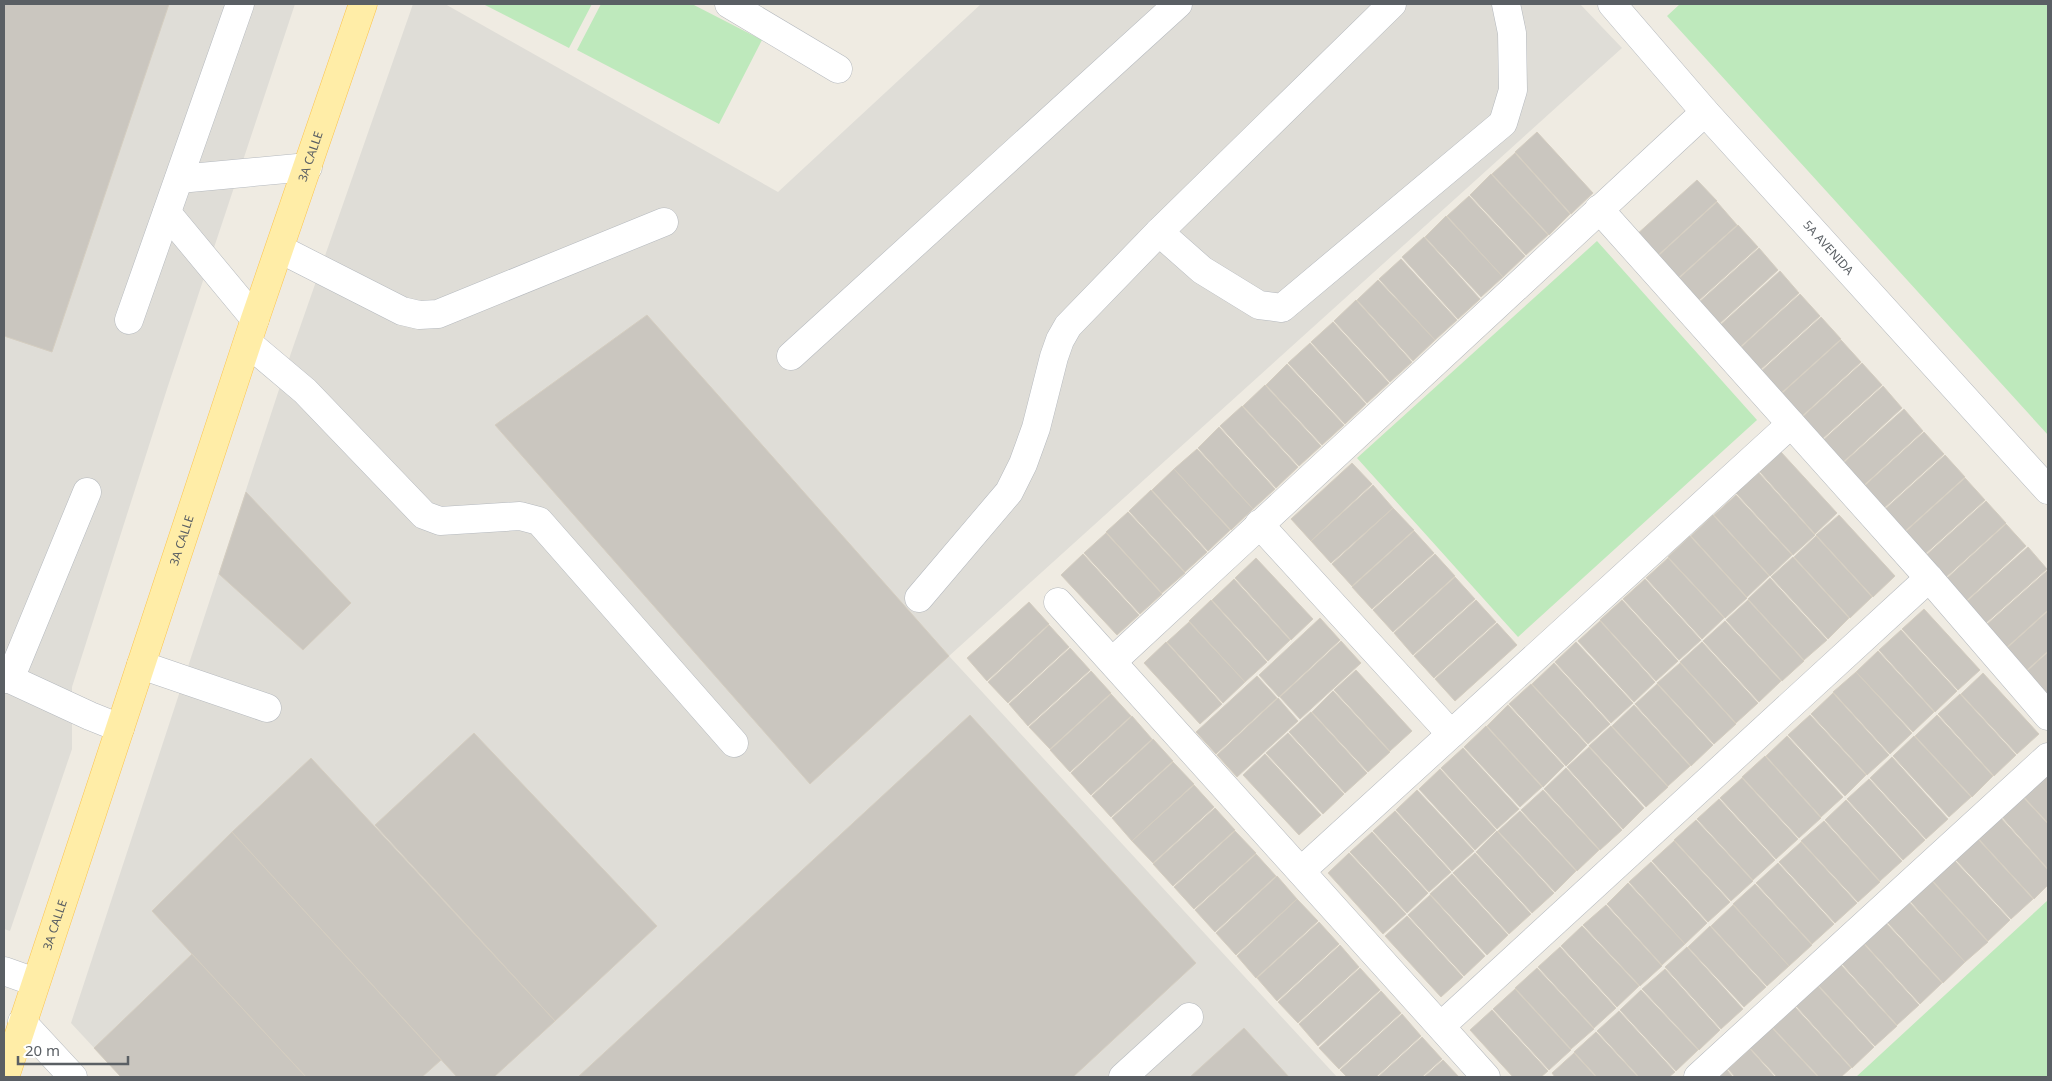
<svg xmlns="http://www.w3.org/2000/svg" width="2052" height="1081" font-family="'Noto Sans',sans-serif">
	<rect width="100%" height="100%" fill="#efebe2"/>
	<path fill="#dfddd7" d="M 4,4 L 295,4 L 167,389 L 72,687 L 72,749 L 10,931 L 4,929 Z
		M 413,4 L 445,4 L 778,192 L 981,4 L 1580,4 L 1622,48 L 949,656 L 1337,1077 L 121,1077 L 71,1023 L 291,353 Z"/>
	<path fill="#bee9bc" d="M 483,4 L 592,4 L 569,48 Z
		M 601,4 L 692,4 L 762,40 L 719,124 L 577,50 Z
		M 1680,4 L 2048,4 L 2048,435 L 1667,16 Z
		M 1597,241 L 1757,420 L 1518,637 L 1357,458 Z
		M 2048,900 L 2048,1077 L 1856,1077 Z"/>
	<path fill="#cac6bf" stroke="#d4cdc0" d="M 4,4 L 169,4 L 52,352 L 4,336 Z
		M 1537,132 L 1593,193 L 1571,214 L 1515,152 Z
		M 1515,153 L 1570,214 L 1549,235 L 1492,174 Z
		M 1491,174 L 1548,235 L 1526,255 L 1470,195 Z
		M 1697,180 L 1717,201 L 1655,258 L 1635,236 Z
		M 1469,196 L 1525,256 L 1503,277 L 1447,216 Z
		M 1717,202 L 1737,225 L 1676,280 L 1656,258 Z
		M 1446,216 L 1503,277 L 1481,297 L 1425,237 Z
		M 1738,225 L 1758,247 L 1696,303 L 1676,281 Z
		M 1424,237 L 1480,299 L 1458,319 L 1402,257 Z
		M 1759,248 L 1778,270 L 1717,326 L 1697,304 Z
		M 1401,259 L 1457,320 L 1435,340 L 1379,279 Z
		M 1780,271 L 1799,293 L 1738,349 L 1718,327 Z
		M 1378,280 L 1435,340 L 1413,361 L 1357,300 Z
		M 1800,294 L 1820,316 L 1758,372 L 1738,350 Z
		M 1356,300 L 1412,362 L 1390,382 L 1334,321 Z
		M 647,315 L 949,656 L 810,784 L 495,425 Z
		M 1821,317 L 1841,339 L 1779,395 L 1759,373 Z
		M 1333,322 L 1389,383 L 1367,403 L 1311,342 Z
		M 1841,340 L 1861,362 L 1800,418 L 1779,396 Z
		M 1310,343 L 1366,404 L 1345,424 L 1288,363 Z
		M 1862,363 L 1882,385 L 1820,441 L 1800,419 Z
		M 1287,364 L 1344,425 L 1322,445 L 1266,385 Z
		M 1265,385 L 1321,446 L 1299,466 L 1243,406 Z
		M 1883,386 L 1902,408 L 1841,464 L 1821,442 Z
		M 1242,406 L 1298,467 L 1276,488 L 1220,426 Z
		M 1904,409 L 1923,431 L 1862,487 L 1841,465 Z
		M 1219,427 L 1275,489 L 1253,509 L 1198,448 Z
		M 1924,432 L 1944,454 L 1882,510 L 1862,488 Z
		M 1197,449 L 1253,509 L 1231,530 L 1174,469 Z
		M 1781,452 L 1837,513 L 1815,534 L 1760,472 Z
		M 1945,455 L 1965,477 L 1903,533 L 1883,511 Z
		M 1352,463 L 1372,484 L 1311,541 L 1291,519 Z
		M 1174,469 L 1230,530 L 1208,551 L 1152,490 Z
		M 1759,473 L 1815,535 L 1793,555 L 1736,493 Z
		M 1965,478 L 1985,500 L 1923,556 L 1903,534 Z
		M 1373,485 L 1393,508 L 1331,563 L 1311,541 Z
		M 1151,490 L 1207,552 L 1185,572 L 1129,511 Z
		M 246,492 L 351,603 L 303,650 L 219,574 Z
		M 1736,495 L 1792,555 L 1770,576 L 1714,515 Z
		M 1986,501 L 2006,523 L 1944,579 L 1924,557 Z
		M 1393,508 L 1414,530 L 1352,586 L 1332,564 Z
		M 1128,512 L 1185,573 L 1162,593 L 1106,532 Z
		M 1713,515 L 1769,576 L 1747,597 L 1691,536 Z
		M 1839,515 L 1895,576 L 1873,597 L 1816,535 Z
		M 2006,524 L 2026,546 L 1965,602 L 1945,580 Z
		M 1414,531 L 1434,553 L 1372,609 L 1352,587 Z
		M 1106,533 L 1162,594 L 1140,614 L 1084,553 Z
		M 1690,536 L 1747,598 L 1725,618 L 1668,557 Z
		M 1816,536 L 1872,597 L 1850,618 L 1794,557 Z
		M 2028,547 L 2047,569 L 1985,624 L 1965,603 Z
		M 1083,554 L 1139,615 L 1117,635 L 1061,575 Z
		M 1435,554 L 1455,576 L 1393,632 L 1373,610 Z
		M 1793,557 L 1849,618 L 1828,639 L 1771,577 Z
		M 1256,558 L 1313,619 L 1291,640 L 1235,578 Z
		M 1668,558 L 1724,618 L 1702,639 L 1646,578 Z
		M 2048,570 L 2048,610 L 2006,648 L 1986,625 Z
		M 1455,577 L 1475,599 L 1413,655 L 1394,633 Z
		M 1770,578 L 1827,640 L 1804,660 L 1748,599 Z
		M 1234,579 L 1290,640 L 1268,661 L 1212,600 Z
		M 1645,579 L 1701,640 L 1679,660 L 1623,599 Z
		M 1211,600 L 1267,662 L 1245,682 L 1189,621 Z
		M 1476,600 L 1496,622 L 1434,678 L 1414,656 Z
		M 1622,600 L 1678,661 L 1656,681 L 1600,620 Z
		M 1748,600 L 1804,661 L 1782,681 L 1726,620 Z
		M 1029,602 L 1049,624 L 987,681 L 967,658 Z
		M 1924,609 L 1980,670 L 1958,690 L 1902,629 Z
		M 2048,611 L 2048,651 L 2027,670 L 2007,648 Z
		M 1320,618 L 1340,640 L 1279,697 L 1259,675 Z
		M 1600,621 L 1655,682 L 1634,702 L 1578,641 Z
		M 1725,621 L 1781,681 L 1759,702 L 1703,641 Z
		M 1189,622 L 1245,682 L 1223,703 L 1167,642 Z
		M 1497,623 L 1517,645 L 1455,701 L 1435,679 Z
		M 1049,625 L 1069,647 L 1008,703 L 988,682 Z
		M 1901,630 L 1957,691 L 1935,712 L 1879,650 Z
		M 1341,641 L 1361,663 L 1300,719 L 1280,697 Z
		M 1166,642 L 1222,704 L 1200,724 L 1144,663 Z
		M 1576,642 L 1633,703 L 1611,723 L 1555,662 Z
		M 1702,642 L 1758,703 L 1736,723 L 1680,662 Z
		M 1070,648 L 1090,670 L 1028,726 L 1009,704 Z
		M 1878,651 L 1934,712 L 1913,732 L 1856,672 Z
		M 2048,652 L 2048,693 L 2047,694 L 2027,671 Z
		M 1554,663 L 1610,724 L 1588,744 L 1532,684 Z
		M 1680,663 L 1736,724 L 1714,744 L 1657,683 Z
		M 1356,670 L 1412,731 L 1390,751 L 1334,690 Z
		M 1091,671 L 1111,693 L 1050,749 L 1029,727 Z
		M 1856,672 L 1912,733 L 1890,754 L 1833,692 Z
		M 1983,673 L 2039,734 L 2017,754 L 1961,694 Z
		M 1257,676 L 1277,698 L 1216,754 L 1196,732 Z
		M 1531,684 L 1587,745 L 1566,766 L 1509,704 Z
		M 1657,684 L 1713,745 L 1691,766 L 1635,704 Z
		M 1333,691 L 1390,752 L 1368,772 L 1312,712 Z
		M 1833,693 L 1889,755 L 1867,775 L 1811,714 Z
		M 1111,694 L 1131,716 L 1070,772 L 1050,750 Z
		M 1960,694 L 2016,755 L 1994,776 L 1938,714 Z
		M 1278,698 L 1298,721 L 1237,777 L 1217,755 Z
		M 1508,705 L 1564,766 L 1543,787 L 1487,726 Z
		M 1634,705 L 1690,766 L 1668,786 L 1612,726 Z
		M 1311,712 L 1367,773 L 1345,793 L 1289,732 Z
		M 970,715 L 1196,963 L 1073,1077 L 578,1077 Z
		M 1810,715 L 1866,775 L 1845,796 L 1788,735 Z
		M 1937,715 L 1993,776 L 1972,797 L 1915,736 Z
		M 1132,716 L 1152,739 L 1091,795 L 1071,773 Z
		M 1486,726 L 1542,787 L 1520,807 L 1464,747 Z
		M 1611,726 L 1668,787 L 1646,807 L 1589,746 Z
		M 474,733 L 657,926 L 555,1021 L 375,825 Z
		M 1288,733 L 1344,794 L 1323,814 L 1266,753 Z
		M 1787,736 L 1843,797 L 1821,817 L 1766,756 Z
		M 1914,736 L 1971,797 L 1949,817 L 1893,756 Z
		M 1153,739 L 1173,761 L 1111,817 L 1092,796 Z
		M 1589,747 L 1644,808 L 1623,829 L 1567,767 Z
		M 1463,748 L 1519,809 L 1497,829 L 1441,768 Z
		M 1265,754 L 1321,815 L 1299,835 L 1243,775 Z
		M 1765,756 L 1821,818 L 1799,838 L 1742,777 Z
		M 1892,757 L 1948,819 L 1926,839 L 1870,778 Z
		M 311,758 L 555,1021 L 494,1077 L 457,1077 L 232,832 Z
		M 1173,762 L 1194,784 L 1132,841 L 1112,818 Z
		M 1566,768 L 1622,830 L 1600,850 L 1544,789 Z
		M 1440,769 L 1496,830 L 1475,850 L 1419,789 Z
		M 2045,775 L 2048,779 L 2048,823 L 2023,796 Z
		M 1742,778 L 1798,839 L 1776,859 L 1720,798 Z
		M 1869,779 L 1925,840 L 1903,860 L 1847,799 Z
		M 1194,785 L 1214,807 L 1153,863 L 1132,841 Z
		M 1417,790 L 1474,851 L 1452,871 L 1396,810 Z
		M 1543,790 L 1599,850 L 1577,871 L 1521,810 Z
		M 2022,796 L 2048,824 L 2048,869 L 2001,816 Z
		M 1719,799 L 1775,860 L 1753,880 L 1697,819 Z
		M 1846,800 L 1902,861 L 1880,881 L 1825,820 Z
		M 1215,808 L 1235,830 L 1173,886 L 1153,864 Z
		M 1395,811 L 1451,872 L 1429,892 L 1373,831 Z
		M 1520,811 L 1576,871 L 1555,892 L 1498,831 Z
		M 2000,817 L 2048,870 L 2048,885 L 2034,899 L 1977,837 Z
		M 1696,820 L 1753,881 L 1731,901 L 1674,840 Z
		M 1824,821 L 1880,882 L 1858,902 L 1801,841 Z
		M 1235,831 L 1256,853 L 1194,909 L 1174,887 Z
		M 1497,831 L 1554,893 L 1532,913 L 1476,852 Z
		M 232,832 L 441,1060 L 422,1077 L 306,1077 L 152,911 Z
		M 1372,832 L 1428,893 L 1407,913 L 1350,852 Z
		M 1977,838 L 2033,899 L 2011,919 L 1955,859 Z
		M 1674,841 L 1730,902 L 1708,922 L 1652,861 Z
		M 1801,842 L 1857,903 L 1835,923 L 1779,862 Z
		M 1349,853 L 1406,914 L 1383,934 L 1328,873 Z
		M 1475,853 L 1531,914 L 1509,934 L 1453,873 Z
		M 1256,854 L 1276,876 L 1215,932 L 1195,910 Z
		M 1954,860 L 2010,920 L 1988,941 L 1932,880 Z
		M 1651,862 L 1707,923 L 1685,944 L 1629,882 Z
		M 1778,863 L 1834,924 L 1812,944 L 1756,883 Z
		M 1452,874 L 1508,935 L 1487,955 L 1430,894 Z
		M 1277,876 L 1297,899 L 1236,955 L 1216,933 Z
		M 1931,880 L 1988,942 L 1965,962 L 1910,901 Z
		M 1628,883 L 1685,944 L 1662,965 L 1607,904 Z
		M 1755,884 L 1812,945 L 1789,966 L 1733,904 Z
		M 1430,895 L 1485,956 L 1464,976 L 1408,915 Z
		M 1297,899 L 1318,921 L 1256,978 L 1237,956 Z
		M 1909,902 L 1965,962 L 1943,983 L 1887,922 Z
		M 1606,905 L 1662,966 L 1640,986 L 1583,925 Z
		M 1733,905 L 1789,966 L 1767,986 L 1711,926 Z
		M 1407,916 L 1463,977 L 1441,997 L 1385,936 Z
		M 1319,922 L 1339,944 L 1277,1001 L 1257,978 Z
		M 1886,923 L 1942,983 L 1920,1004 L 1864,943 Z
		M 1582,926 L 1639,986 L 1617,1007 L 1561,946 Z
		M 1710,926 L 1766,987 L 1744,1007 L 1688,947 Z
		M 1863,943 L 1919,1005 L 1897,1025 L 1842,964 Z
		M 1340,945 L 1359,967 L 1298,1023 L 1278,1002 Z
		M 1560,947 L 1616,1008 L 1594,1028 L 1538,967 Z
		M 1687,947 L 1743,1009 L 1721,1029 L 1665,967 Z
		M 192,954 L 306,1077 L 121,1077 L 94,1048 Z
		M 1841,965 L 1897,1026 L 1875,1046 L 1818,985 Z
		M 1360,968 L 1380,990 L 1318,1046 L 1299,1024 Z
		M 1537,968 L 1594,1029 L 1571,1049 L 1515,988 Z
		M 1665,969 L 1720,1030 L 1699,1050 L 1642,989 Z
		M 1818,986 L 1874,1047 L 1852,1068 L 1796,1006 Z
		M 1515,989 L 1571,1050 L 1549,1070 L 1493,1009 Z
		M 1641,990 L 1698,1050 L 1676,1071 L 1620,1010 Z
		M 1381,991 L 1401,1013 L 1339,1069 L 1319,1048 Z
		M 1795,1007 L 1851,1068 L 1841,1077 L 1819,1077 L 1773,1028 Z
		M 1492,1010 L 1548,1071 L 1541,1077 L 1513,1077 L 1470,1030 Z
		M 1619,1011 L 1675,1072 L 1669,1077 L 1639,1077 L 1597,1031 Z
		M 1402,1014 L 1421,1036 L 1376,1077 L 1347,1077 L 1340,1070 Z
		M 1244,1028 L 1289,1077 L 1190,1077 Z
		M 1772,1028 L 1818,1077 L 1777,1077 L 1750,1048 Z
		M 1596,1032 L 1638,1077 L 1597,1077 L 1574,1052 Z
		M 1422,1037 L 1442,1059 L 1422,1077 L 1378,1077 Z
		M 1750,1049 L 1775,1077 L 1735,1077 L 1728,1069 Z
		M 1574,1053 L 1596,1077 L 1555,1077 L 1552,1073 Z
		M 1443,1060 L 1459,1077 L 1424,1077 Z
		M 1727,1070 L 1733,1077 L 1719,1077 Z"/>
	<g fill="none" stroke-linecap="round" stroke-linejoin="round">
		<defs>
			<g id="minor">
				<path d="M 729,4 L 838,69"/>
				<path id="s1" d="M 1612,4 L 1705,112 L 2048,490"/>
				<path d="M 179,179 L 308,167"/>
				<path d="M 1599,209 L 1929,578 L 2048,716"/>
				<path d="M 167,213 L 255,319"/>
				<path d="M 1159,232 L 1202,270 L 1259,305 L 1282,308 L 1503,123 L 1513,90 L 1512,33 L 1506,4"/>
				<path d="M 280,249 L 402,311 L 419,315 L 438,314 L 664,222"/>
				<path d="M 129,320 L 240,4"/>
				<path d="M 248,343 L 305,391 L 424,515 L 440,521 L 520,516 L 539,521 L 734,743"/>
				<path d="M 791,356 L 1178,4"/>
				<path d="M 1259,524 L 1451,734"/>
				<path d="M 919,598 L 1009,492 L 1023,464 L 1036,428 L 1054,357 L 1060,340 L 1068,326 L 1159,232 L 1392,4"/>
				<path d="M 1058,602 L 1486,1077"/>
				<path d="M 1113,661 L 1705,112"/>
				<path d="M 141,665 L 267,708"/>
				<path d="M 4,679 L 10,679 L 90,716 L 120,728"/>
				<path d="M 10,679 L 87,492"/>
				<path d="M 1301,871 L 1791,424"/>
				<path d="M 4,971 L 35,982"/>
				<path d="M 22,1022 L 73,1077"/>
				<path d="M 1441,1026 L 1929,578"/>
				<path d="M 1123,1077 L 1189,1017"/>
				<path d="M 1698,1077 L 2048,757"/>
			</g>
			<g id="major">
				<path id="s2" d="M 5,1077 L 255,319 L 363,4"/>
			</g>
		</defs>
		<use href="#minor" stroke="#b5b9be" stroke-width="29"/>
		<use href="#major" stroke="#fdc44c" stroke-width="29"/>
		<use href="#minor" stroke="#fff" stroke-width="28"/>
		<use href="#major" stroke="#ffeda7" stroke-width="28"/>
	</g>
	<g text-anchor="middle" stroke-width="4" stroke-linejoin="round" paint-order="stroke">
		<g font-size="12" fill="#5a5f64" stroke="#fff">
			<text dy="4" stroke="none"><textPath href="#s2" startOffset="970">3A CALLE</textPath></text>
			<text dy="4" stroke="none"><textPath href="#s1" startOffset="326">5A AVENIDA</textPath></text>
			<text dy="4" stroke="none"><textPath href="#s2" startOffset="565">3A CALLE</textPath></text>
			<text dy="4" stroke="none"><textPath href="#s2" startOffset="160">3A CALLE</textPath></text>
		</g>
	</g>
	<rect width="2052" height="1081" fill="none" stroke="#5a5f64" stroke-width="10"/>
	<path d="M18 1056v8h110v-8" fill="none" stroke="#5a5f64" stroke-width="2.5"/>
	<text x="25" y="1056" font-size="15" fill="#5a5f64" stroke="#ffffff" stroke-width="4" paint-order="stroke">20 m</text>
</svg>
